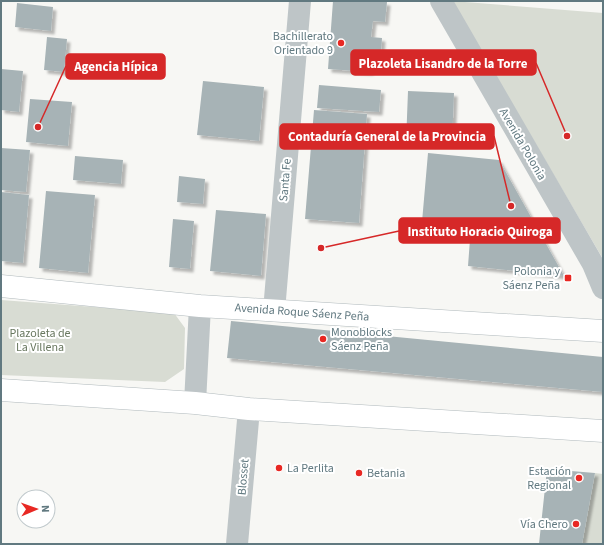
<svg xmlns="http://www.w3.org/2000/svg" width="604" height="545" font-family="'Source Sans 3',sans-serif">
	<defs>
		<filter id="shadow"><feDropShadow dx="3.5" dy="3.5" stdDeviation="1" flood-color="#0004"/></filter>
	</defs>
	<rect width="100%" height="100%" fill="#f7f7f4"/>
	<path fill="#d8dcd3" d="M 452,1 L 603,13 L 603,259 Z
		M 1,300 L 174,313 L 185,328 L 184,369 L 165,382 L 1,375 Z
		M 595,473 L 603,474 L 603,544 L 582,544 Z"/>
	<path fill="#a7b3b6" filter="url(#shadow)" d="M 333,1 L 387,2 L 385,22 L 373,21 L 371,37 L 382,38 L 381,52 L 372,51 L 370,72 L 328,69 Z
		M 17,3 L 53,7 L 51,31 L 15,27 Z
		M 47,37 L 67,39 L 64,72 L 44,70 Z
		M 1,69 L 23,71 L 19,112 L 1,110 Z
		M 203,81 L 264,87 L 259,141 L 197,135 Z
		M 319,85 L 381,90 L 379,112 L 317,108 Z
		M 408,91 L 454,93 L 452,144 L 406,143 Z
		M 30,99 L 72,102 L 68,146 L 26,142 Z
		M 314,110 L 367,114 L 359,223 L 305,219 Z
		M 1,148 L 30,150 L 26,192 L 1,190 Z
		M 428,153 L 499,160 L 564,276 L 468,266 L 471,226 L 422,222 Z
		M 75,156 L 123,160 L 121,184 L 73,180 Z
		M 179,176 L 205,179 L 203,204 L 177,202 Z
		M 46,191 L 95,195 L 88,273 L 39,268 Z
		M 1,192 L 29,195 L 23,263 L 1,261 Z
		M 216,210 L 266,214 L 261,276 L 210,271 Z
		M 173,219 L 194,221 L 190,269 L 169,267 Z
		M 231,321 L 603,357 L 603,392 L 227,358 Z
		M 547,469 L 595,473 L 582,544 L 539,544 Z"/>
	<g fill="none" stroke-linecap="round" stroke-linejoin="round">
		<defs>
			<path id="secondary" d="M 1,286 L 200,306 L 603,331
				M 1,390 L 195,403 L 249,409 L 603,431"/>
		</defs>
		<use href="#secondary" stroke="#b0b9bc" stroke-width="23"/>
		<path stroke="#bec5c7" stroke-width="22" d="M 441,1 L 593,264 L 603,288
			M 274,311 L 300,1
			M 195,403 L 200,306
			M 237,544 L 249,409"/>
		<use href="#secondary" stroke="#fff" stroke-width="22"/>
	</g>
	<g fill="#e82823" stroke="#fff" stroke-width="1.5">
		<circle cx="341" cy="43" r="4"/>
		<rect x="564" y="274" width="8" height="8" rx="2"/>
		<circle cx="323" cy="339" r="4"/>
		<circle cx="279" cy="468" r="4"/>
		<circle cx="359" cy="473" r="4"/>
		<circle cx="579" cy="478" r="4"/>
		<circle cx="576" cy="524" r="4"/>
	</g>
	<g text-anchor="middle" stroke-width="4" stroke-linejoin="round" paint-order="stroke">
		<g font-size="12" fill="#617980" stroke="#fff" text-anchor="end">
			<text x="333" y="40">Bachillerato<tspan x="333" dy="14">Orientado 9</tspan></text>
			<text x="560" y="275">Polonia y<tspan x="560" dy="14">Sáenz Peña</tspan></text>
			<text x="331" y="336" text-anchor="start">Monoblocks<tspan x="331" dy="14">Sáenz Peña</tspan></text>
			<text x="287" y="472" text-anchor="start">La Perlita</text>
			<text x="571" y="475">Estación<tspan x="571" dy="14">Regional</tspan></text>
			<text x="367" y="477" text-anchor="start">Betania</text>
			<text x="568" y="528">Vía Chero</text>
		</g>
		<g font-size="12" fill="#617980" stroke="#fff">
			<text transform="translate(523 144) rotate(60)" y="4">Avenida Polonia</text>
			<text transform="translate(285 180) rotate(-85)" y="4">Santa Fe</text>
			<text transform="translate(302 312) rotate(4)" y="4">Avenida Roque Sáenz Peña</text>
			<text transform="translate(243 477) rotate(-85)" y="4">Blosset</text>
		</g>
		<g font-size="12" fill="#697860" stroke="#fff">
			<text x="40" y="337">Plazoleta de<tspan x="40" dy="14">La Villena</tspan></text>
		</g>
	</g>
	<path fill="none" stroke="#d62828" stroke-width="1.5" d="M567 136L536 63M38 127L66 66M511 206L494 136M321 248L399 231"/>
	<g fill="#d62828" stroke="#fff" stroke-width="1.5">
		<circle cx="567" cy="136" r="4"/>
		<circle cx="38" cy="127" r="4"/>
		<circle cx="511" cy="206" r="4"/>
		<circle cx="321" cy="248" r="4"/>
	</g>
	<g fill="#d62828" stroke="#d62828" stroke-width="1.5">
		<rect x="351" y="50" width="185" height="25" rx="4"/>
		<rect x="66" y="54" width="99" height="25" rx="4"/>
		<rect x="280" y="124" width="214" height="25" rx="4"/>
		<rect x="399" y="218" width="161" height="25" rx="4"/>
	</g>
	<g font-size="13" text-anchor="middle" font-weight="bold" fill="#fff">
		<text x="443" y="68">Plazoleta Lisandro de la Torre</text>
		<text x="116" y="71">Agencia Hípica</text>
		<text x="387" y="141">Contaduría General de la Provincia</text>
		<text x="480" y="236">Instituto Horacio Quiroga</text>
	</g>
	<rect width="604" height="545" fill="none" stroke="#617980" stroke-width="4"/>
	<g transform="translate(36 509) rotate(88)"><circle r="19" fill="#ffffff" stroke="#c0c9cc"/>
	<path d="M0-3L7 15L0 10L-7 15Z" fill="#e82823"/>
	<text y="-6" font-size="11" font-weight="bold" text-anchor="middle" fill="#617980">N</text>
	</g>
</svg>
